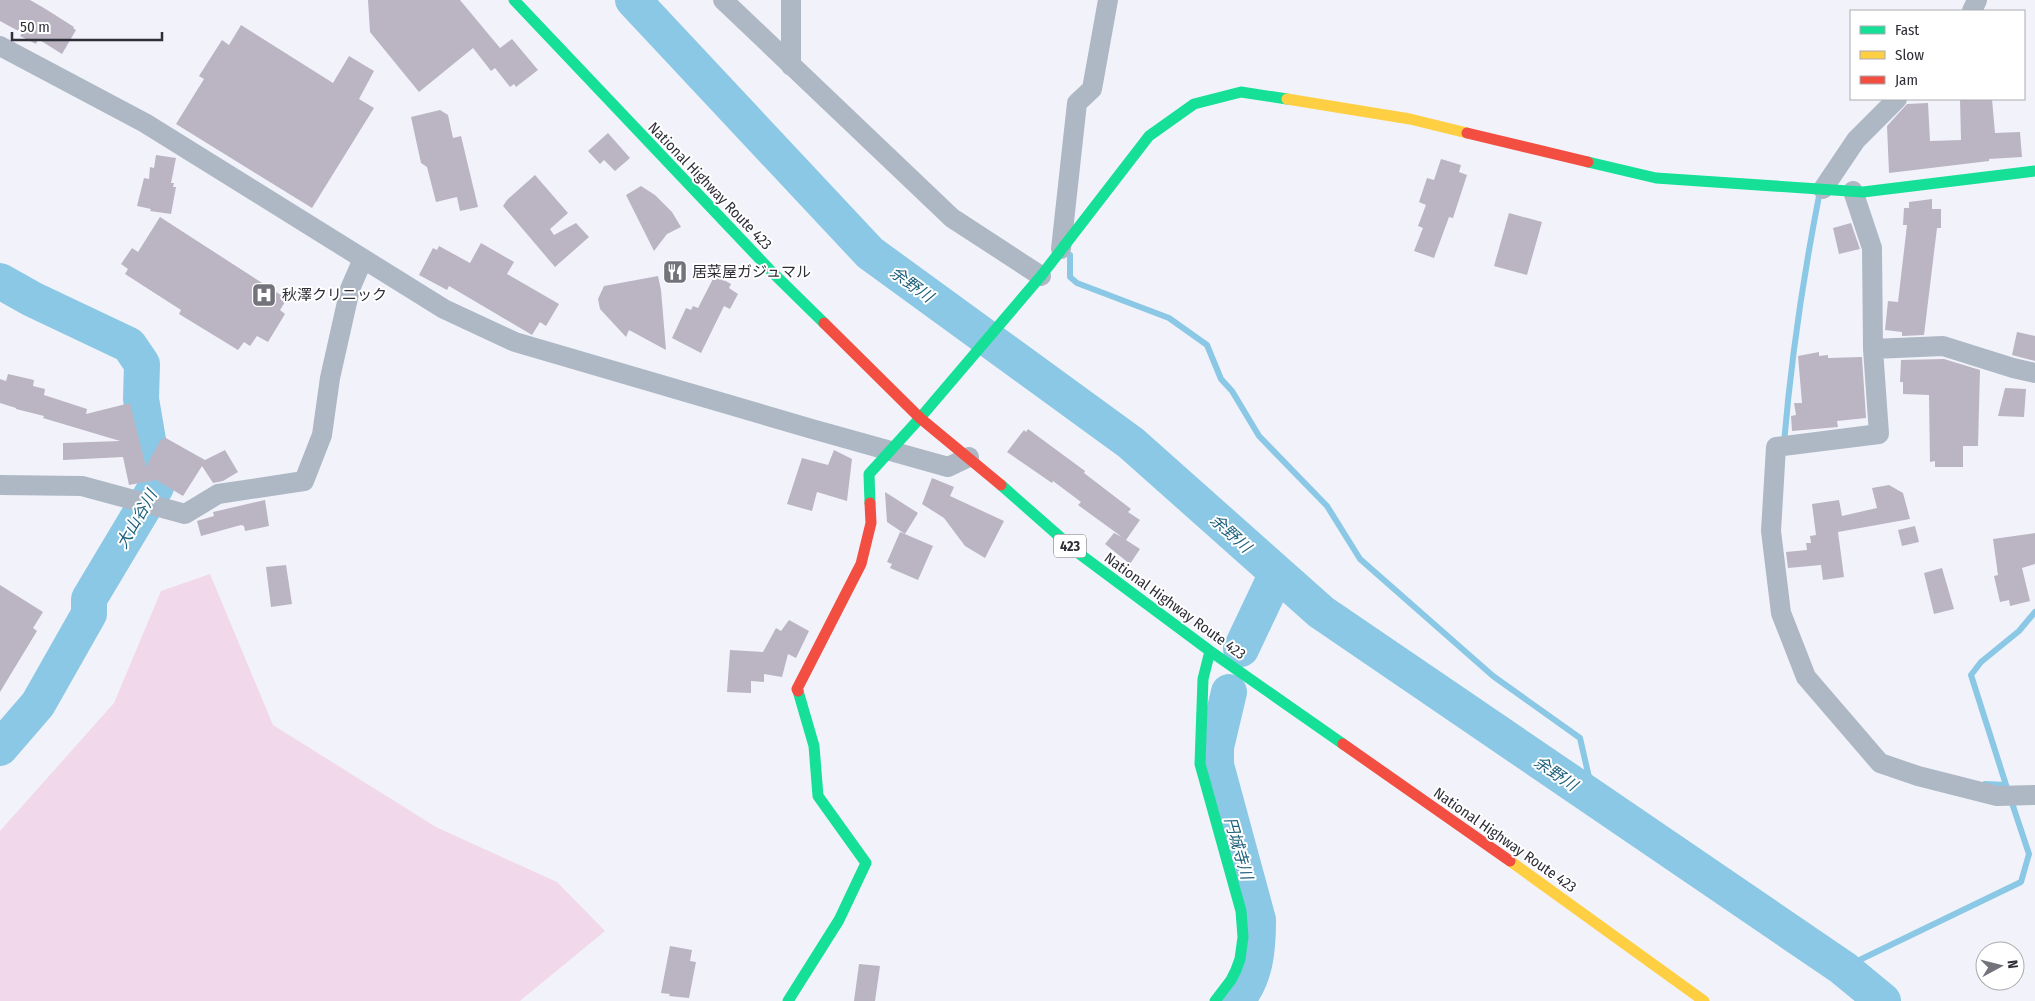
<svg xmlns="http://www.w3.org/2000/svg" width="2035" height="1001" font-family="'Fira Sans Condensed','Noto Sans JP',sans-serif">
	<rect width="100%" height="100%" fill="#f2f3fa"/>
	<path fill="#f2d8eb" d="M 210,574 L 273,725 L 436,827 L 557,882 L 605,931 L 520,1001 L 0,1001 L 0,831 L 114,703 L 161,591 Z"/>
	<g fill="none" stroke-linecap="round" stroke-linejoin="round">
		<path stroke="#8bc8e5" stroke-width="6" d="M 1070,255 L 1070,277 L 1077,283 L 1169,318 L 1207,345 L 1221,379 L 1232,391 L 1259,436 L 1327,506 L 1360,559 L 1493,676 L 1580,738 L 1594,799
			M 1784,443 C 1791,360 1803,278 1819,196
			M 1985,784 L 2006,785
			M 2007,788 L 1971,675 L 1981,662 L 2019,631 L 2035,612
			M 1843,968 L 2021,882 L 2029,854 L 2010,797"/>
		<path stroke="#8bc8e5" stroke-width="36" d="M 633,0 L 870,253 L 1131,443 L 1321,612 L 1843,968 L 1883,1001
			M 0,281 L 32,299 L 129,345 L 142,364 L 141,399 L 156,487 L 89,599 L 89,614 L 38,704 L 0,748
			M 1241,649 L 1277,573
			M 1229,692 L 1216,747 L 1216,765 L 1258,920 C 1258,949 1256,978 1236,1001"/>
	</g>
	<path fill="#bbb4c3" d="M 0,0 L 30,0 L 44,8 L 74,27 L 73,28 L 76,30 L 62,54 L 38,39 L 36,44 L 20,36 L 22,33 L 0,21 Z
		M 368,0 L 460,0 L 500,48 L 512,39 L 538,70 L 516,87 L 514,84 L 510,87 L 495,68 L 491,71 L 473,48 L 419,92 L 370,32 Z
		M 241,25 L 333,83 L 349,56 L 374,71 L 359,99 L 374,108 L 312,208 L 176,124 L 204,79 L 199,76 L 222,40 L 229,45 Z
		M 1960,99 L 1992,99 L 1995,133 L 2020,132 L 2022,157 L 1989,159 L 1989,161 L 1889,173 L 1887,126 L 1907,104 L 1928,103 L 1930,141 L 1961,140 Z
		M 440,110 L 448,115 L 453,138 L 461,136 L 478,207 L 460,211 L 457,197 L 436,202 L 427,167 L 421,163 L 411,117 Z
		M 608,133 L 630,158 L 615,171 L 604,160 L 600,164 L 588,151 Z
		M 156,155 L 176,158 L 171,183 L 174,183 L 173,187 L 176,187 L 171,214 L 150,211 L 151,209 L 137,206 L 144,178 L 149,179 L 150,167 L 154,168 Z
		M 1441,159 L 1461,165 L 1459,172 L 1467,175 L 1453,218 L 1449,217 L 1434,258 L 1414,251 L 1423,228 L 1418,226 L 1426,205 L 1419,202 L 1427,178 L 1434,180 Z
		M 535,175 L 568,213 L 550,229 L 554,235 L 576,223 L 589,237 L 555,267 L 503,206 L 507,200 Z
		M 641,186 L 655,195 L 672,212 L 681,227 L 667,234 L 654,251 L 626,195 Z
		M 1932,199 L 1932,209 L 1941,209 L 1941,228 L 1937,228 L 1924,335 L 1902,336 L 1902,332 L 1885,330 L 1888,301 L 1898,302 L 1907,225 L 1903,225 L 1904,208 L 1909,208 L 1909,202 Z
		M 1509,213 L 1542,222 L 1527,275 L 1494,266 Z
		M 160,217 L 287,299 L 280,310 L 285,314 L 268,342 L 257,336 L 250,346 L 244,342 L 238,350 L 179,314 L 181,310 L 125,274 L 128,269 L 121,264 L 132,248 L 138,252 Z
		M 1851,223 L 1860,249 L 1839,254 L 1833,228 Z
		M 481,243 L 514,262 L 507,274 L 559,304 L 546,326 L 540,322 L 532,335 L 449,286 L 447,290 L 419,275 L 433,248 L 437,250 L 439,246 L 470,263 Z
		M 715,275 L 731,284 L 729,288 L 738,294 L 730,309 L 724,306 L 701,353 L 672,338 L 686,308 L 691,310 L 693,306 L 698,308 Z
		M 658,276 L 661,290 L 666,350 L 629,330 L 626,337 L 600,309 L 598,299 L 604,286 Z
		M 2017,332 L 2035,336 L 2035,361 L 2012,355 Z
		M 1819,352 L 1819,356 L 1828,355 L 1828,358 L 1862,357 L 1866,418 L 1837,421 L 1838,427 L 1792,431 L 1791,416 L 1796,415 L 1794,403 L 1802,403 L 1798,356 Z
		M 1944,359 L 1980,370 L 1978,446 L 1963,446 L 1963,467 L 1935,467 L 1935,461 L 1930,462 L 1929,395 L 1903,394 L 1903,382 L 1900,382 L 1901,360 Z
		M 8,374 L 34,380 L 33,386 L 45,389 L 44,395 L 87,409 L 86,414 L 130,403 L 146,467 L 161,439 L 163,440 L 164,437 L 205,460 L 225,450 L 238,472 L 223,481 L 213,483 L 202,466 L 183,496 L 156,480 L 129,485 L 123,457 L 63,460 L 63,443 L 120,441 L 43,418 L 44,416 L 16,409 L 16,408 L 0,403 L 0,379 L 6,381 Z
		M 2005,388 L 2026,389 L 2024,417 L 1998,416 Z
		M 1028,429 L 1085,471 L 1084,473 L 1131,509 L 1128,512 L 1140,520 L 1126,540 L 1140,549 L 1130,564 L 1105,544 L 1114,533 L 1122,537 L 1078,505 L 1081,502 L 1053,481 L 1052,483 L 1007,452 L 1024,430 L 1026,432 Z
		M 834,450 L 852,459 L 847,501 L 817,492 L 812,511 L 787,504 L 802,458 L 828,465 Z
		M 932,478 L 954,487 L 950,496 L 1004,521 L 985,558 L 965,546 L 944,518 L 922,504 Z
		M 1889,485 L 1903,493 L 1910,519 L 1838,532 L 1844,577 L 1823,580 L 1821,565 L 1788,568 L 1786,552 L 1807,550 L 1806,543 L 1811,543 L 1810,536 L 1816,535 L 1812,504 L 1839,500 L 1842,516 L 1877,508 L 1872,488 Z
		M 885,492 L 918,513 L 905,534 L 887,522 Z
		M 265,500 L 269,526 L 245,531 L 244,526 L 241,525 L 201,536 L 197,521 L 214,516 L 213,512 Z
		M 1915,526 L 1919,542 L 1902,546 L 1898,530 Z
		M 900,532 L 933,546 L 918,580 L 890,568 L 892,564 L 887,562 Z
		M 2035,533 L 2035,564 L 2022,568 L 2030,601 L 2010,606 L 2009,600 L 2000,602 L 1994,576 L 1998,575 L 1993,539 Z
		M 286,565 L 292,604 L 271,607 L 266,567 Z
		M 1942,568 L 1954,609 L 1934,614 L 1924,573 Z
		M 0,585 L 43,612 L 33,628 L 37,631 L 0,692 Z
		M 789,620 L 809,631 L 796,658 L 788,654 L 782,677 L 764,674 L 764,682 L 751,681 L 751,693 L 727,692 L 730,650 L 763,652 L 776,628 L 781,631 Z
		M 670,946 L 692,950 L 690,961 L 696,962 L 689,998 L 669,996 L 670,994 L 661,993 Z
		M 859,964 L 880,966 L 875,1001 L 854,1001 Z"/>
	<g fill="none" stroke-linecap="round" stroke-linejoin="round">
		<path stroke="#aeb8c5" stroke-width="20" d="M 723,0 L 952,218 L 1041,276
			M 1972,11 L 1977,0
			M 0,46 L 145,123 L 444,309 L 515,342 L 812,429 L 948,467 L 969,457
			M 791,66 L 791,0
			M 1823,189 L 1856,140 L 1897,99
			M 1853,191 L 1872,248 L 1873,349 L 1879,434 L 1776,447 L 1771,531 L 1781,613 L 1806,677 L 1880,763 L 1918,776 L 1997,796 L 2035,795
			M 1061,249 L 1077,103 L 1092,89 L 1108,0
			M 1873,349 L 1943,346 L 2013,368 L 2035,373
			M 0,485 L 82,486 L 185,514 L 218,494 L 304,481 L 322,435 L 330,378 L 350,289 L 363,259"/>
		<path stroke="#16e098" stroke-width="11" d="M 514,0 L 772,272 L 824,323
			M 1588,162 L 1656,178 L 1863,192 L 2035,171
			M 1001,485 L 1077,552 L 1210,651 L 1343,744
			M 870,503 L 869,474 L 920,418 L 1041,276 L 1149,136 L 1194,104 L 1241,92 L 1287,99
			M 1210,651 L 1203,679 L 1200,764 L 1241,911 L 1243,937 L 1240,959 L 1236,970 L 1231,980 L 1215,1001
			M 788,1001 L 839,920 L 866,863 L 818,796 L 814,746 L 798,691"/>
		<path stroke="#ffcf43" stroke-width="11" d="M 1287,99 L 1410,119 L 1467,133
			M 1510,861 L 1704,1001"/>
		<path stroke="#f24e42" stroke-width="11" d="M 1467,133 L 1588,162
			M 824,323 L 920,418 L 1001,485
			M 798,691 L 797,689 L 861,564 L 871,523 L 870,503
			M 1343,744 L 1510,861"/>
	</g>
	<defs>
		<symbol id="restaurant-square" viewBox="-11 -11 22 22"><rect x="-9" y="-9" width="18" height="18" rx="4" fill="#73737b" stroke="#fff"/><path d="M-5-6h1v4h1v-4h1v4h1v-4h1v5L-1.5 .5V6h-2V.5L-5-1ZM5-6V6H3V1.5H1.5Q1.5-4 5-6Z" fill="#fff"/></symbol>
		<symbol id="hospital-square" viewBox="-11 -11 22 22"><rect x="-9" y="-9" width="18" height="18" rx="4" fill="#73737b" stroke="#fff"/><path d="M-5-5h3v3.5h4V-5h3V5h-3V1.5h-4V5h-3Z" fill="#fff"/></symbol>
	</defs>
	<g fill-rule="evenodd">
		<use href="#restaurant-square" x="661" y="258" width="28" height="28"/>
		<use href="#hospital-square" x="250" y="281" width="28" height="28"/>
	</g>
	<g text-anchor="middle" stroke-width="4" stroke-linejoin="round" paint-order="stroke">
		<rect fill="#fff" stroke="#6d6d73" stroke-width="1" x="1054" y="534.5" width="32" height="23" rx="4"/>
		<g font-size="14" font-weight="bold" fill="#2e2e37">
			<text x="1070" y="551">423</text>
		</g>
		<g font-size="15" fill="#2e2e37" stroke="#fff">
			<text transform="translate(710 186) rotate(46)" y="5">National Highway Route 423</text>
			<text transform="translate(1175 606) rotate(36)" y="5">National Highway Route 423</text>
			<text transform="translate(1505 840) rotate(35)" y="5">National Highway Route 423</text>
		</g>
		<g font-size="15" fill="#2e2e37" stroke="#fff" text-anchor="start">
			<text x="692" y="277">居菜屋ガジュマル</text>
			<text x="282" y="300">秋澤クリニック</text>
		</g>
		<g font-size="16" font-style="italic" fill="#1c5f7a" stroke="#fff">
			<text transform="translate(912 284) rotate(36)" y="6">余野川</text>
			<text transform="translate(136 519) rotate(-60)" y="6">大山谷川</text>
			<text transform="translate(1231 533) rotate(42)" y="6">余野川</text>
			<text transform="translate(1556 773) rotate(34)" y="6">余野川</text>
			<text transform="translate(1239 848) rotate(74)" y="6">円城寺川</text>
		</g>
	</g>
	<rect x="1850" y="10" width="175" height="90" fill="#ffffff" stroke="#ababaf"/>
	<rect x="1860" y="26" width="25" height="8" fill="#16e098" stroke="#ababaf"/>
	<text x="1895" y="35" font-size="15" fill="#2e2e37">Fast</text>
	<rect x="1860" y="51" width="25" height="8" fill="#ffcf43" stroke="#ababaf"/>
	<text x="1895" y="60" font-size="15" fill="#2e2e37">Slow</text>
	<rect x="1860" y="76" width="25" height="8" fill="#f24e42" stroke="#ababaf"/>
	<text x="1895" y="85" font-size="15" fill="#2e2e37">Jam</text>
	<g transform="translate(2000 966) rotate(83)"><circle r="24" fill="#ffffff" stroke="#ababaf"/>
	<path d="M0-4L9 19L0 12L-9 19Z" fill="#73737b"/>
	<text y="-8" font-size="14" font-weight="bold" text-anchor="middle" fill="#2e2e37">N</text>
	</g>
	<path d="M12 32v8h150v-8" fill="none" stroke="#2e2e37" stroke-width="2.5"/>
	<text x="20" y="32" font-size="15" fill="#2e2e37" stroke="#ffffff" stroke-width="4" paint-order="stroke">50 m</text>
</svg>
